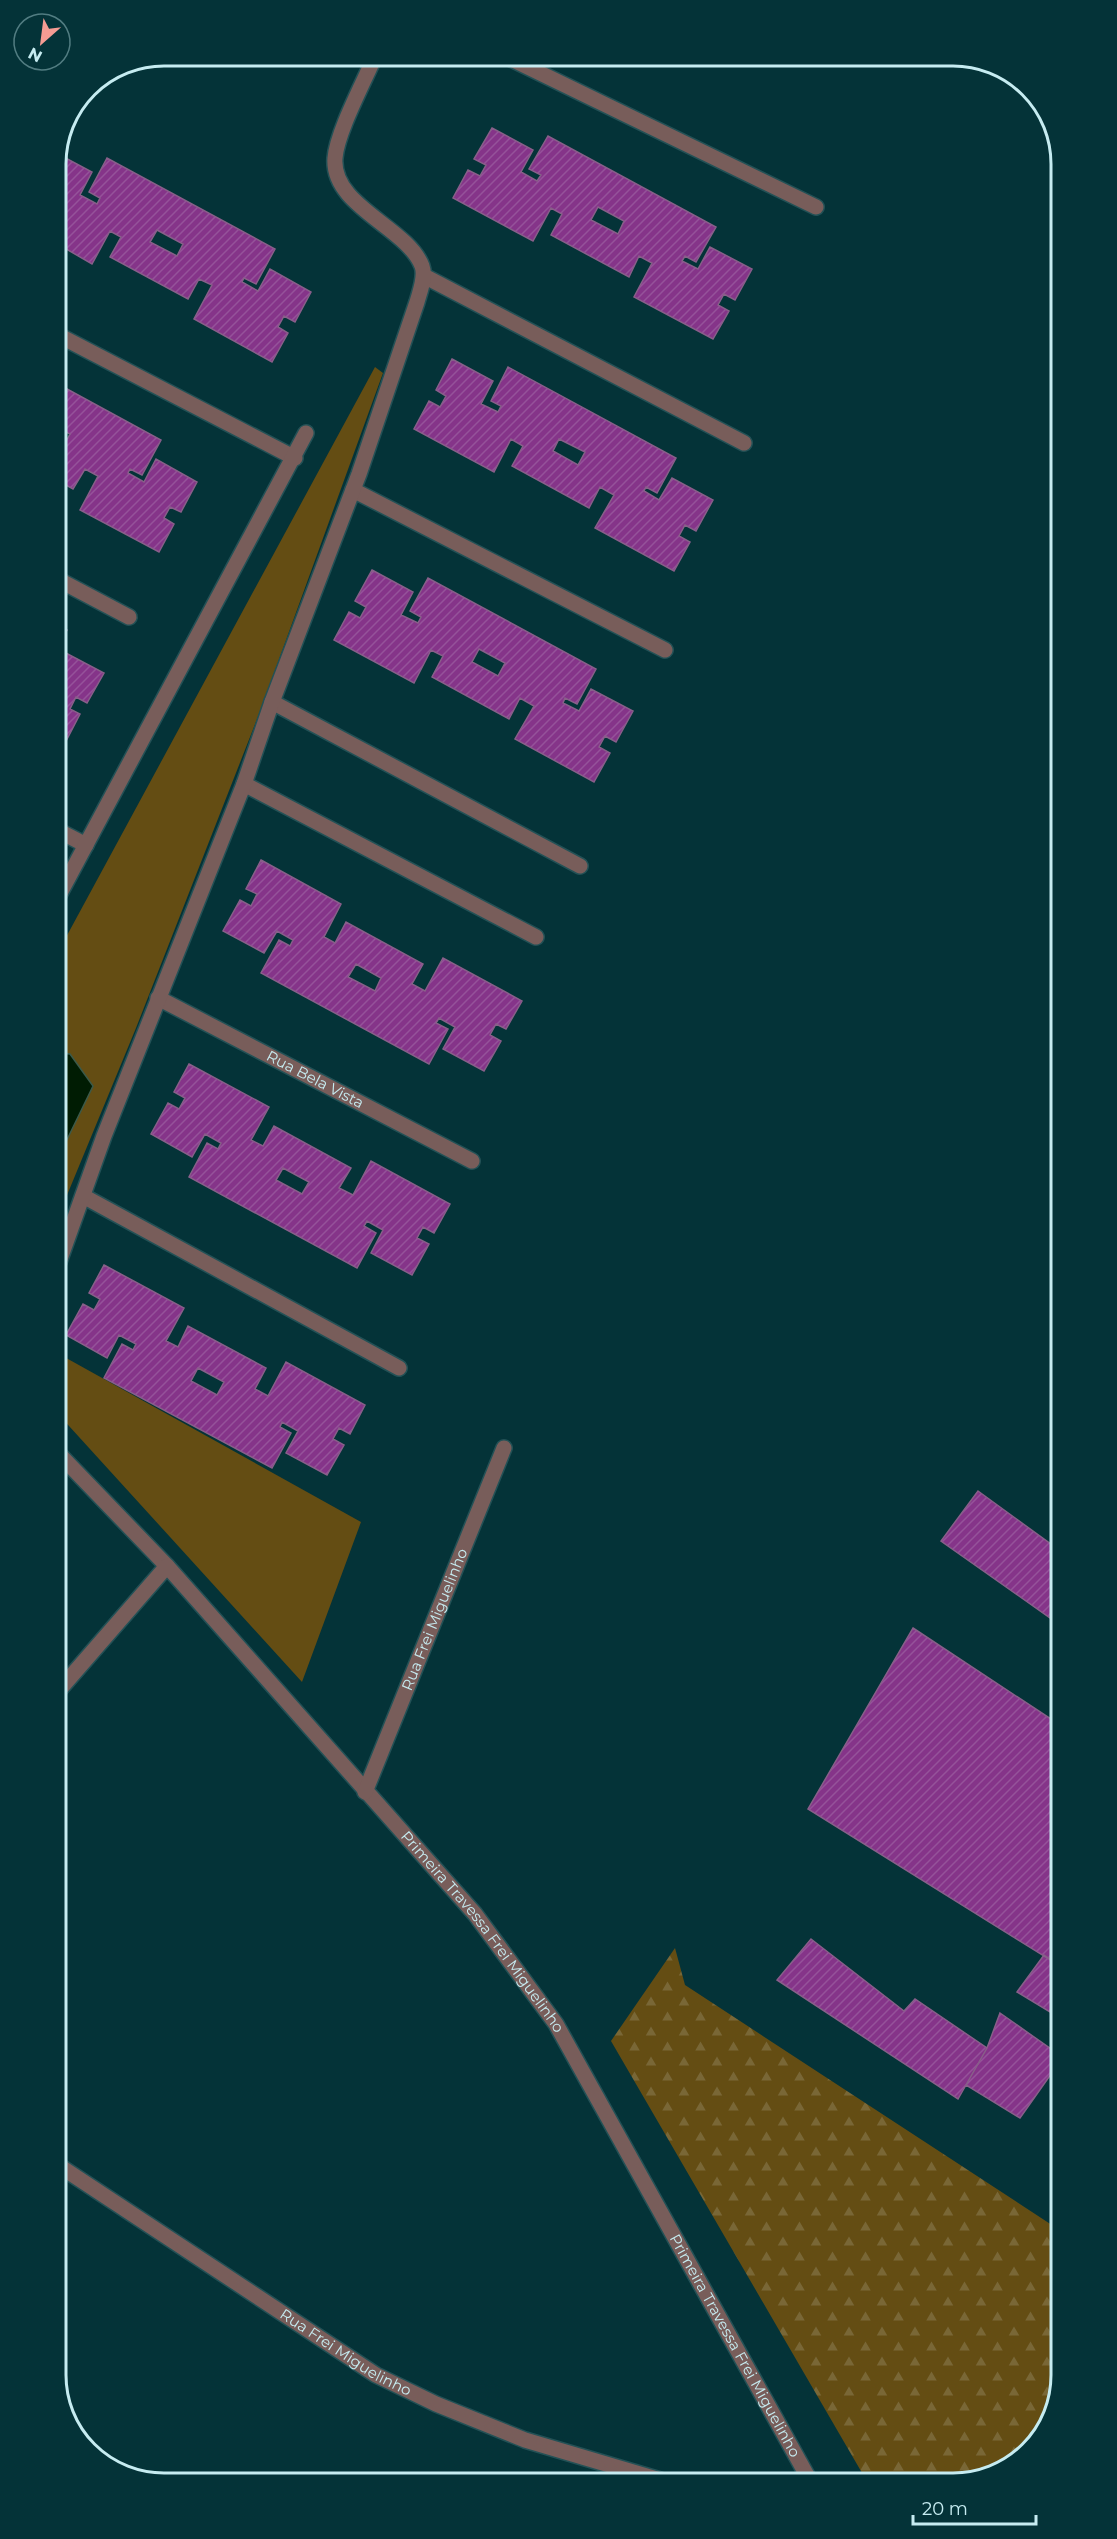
<svg xmlns="http://www.w3.org/2000/svg" width="1117" height="2539" font-family="Montserrat,sans-serif">
	<defs>
		<pattern id="forest-firs" width="22" height="20" patternUnits="userSpaceOnUse" patternTransform="scale(1.5)"><rect width="22" height="20" fill="#644d13"/><path d="M5 1l3.5 6h-7zM16 11l3.5 6h-7z" fill="#796736"/></pattern>
		<pattern id="building-hatch" width="6" height="6" patternUnits="userSpaceOnUse" patternTransform="scale(1.5)"><rect width="6" height="6" fill="#853489"/><path d="M-1 1l2-2M0 6l6-6M5 7l2-2" fill="none" stroke="#95529a"/></pattern>
	</defs>
	<rect width="100%" height="100%" fill="#043338"/>
	<path fill="#644d13" d="M 375,367 L 383,373 L 261,709 L 136,1028 L 58,1217 L 58,952 Z
		M 59,1354 L 361,1522 L 302,1682 L 59,1415 Z"/>
	<path fill="url(#forest-firs)" d="M 675,1948 L 685,1985 L 1061,2231 L 1061,2375 L 1043,2435 L 988,2478 L 865,2478 L 611,2041 Z"/>
	<path fill="#001c03" stroke="#3b5a4a" stroke-width="1.5" d="M 58,1053 L 70,1054 L 93,1086 L 61,1152 L 58,1150 Z"/>
	<path fill="url(#building-hatch)" stroke="#885f89" stroke-width="1.5" fill-rule="evenodd" d="M 690,56 L 705,56 L 701,62 Z
		M 492,128 L 533,150 L 521,172 L 537,181 L 541,175 L 529,169 L 548,136 L 716,227 L 696,262 L 685,256 L 682,261 L 698,269 L 710,247 L 752,269 L 735,300 L 724,294 L 718,305 L 729,311 L 713,339 L 634,297 L 652,263 L 639,256 L 629,277 L 551,235 L 562,214 L 551,208 L 533,241 L 453,198 L 468,170 L 480,176 L 486,165 L 474,159 ZM 598,207 L 624,221 L 618,234 L 591,220 Z
		M 58,154 L 92,172 L 80,195 L 97,204 L 100,198 L 89,192 L 107,158 L 275,249 L 256,284 L 244,278 L 242,282 L 258,291 L 270,269 L 311,292 L 295,322 L 284,316 L 278,327 L 288,333 L 272,362 L 194,319 L 212,285 L 199,279 L 188,299 L 110,257 L 121,237 L 110,231 L 92,264 L 56,243 L 56,158 ZM 157,230 L 183,244 L 177,256 L 150,242 Z
		M 452,359 L 493,381 L 481,404 L 498,412 L 501,406 L 491,401 L 508,367 L 676,458 L 657,493 L 646,487 L 644,491 L 659,500 L 672,478 L 713,500 L 696,531 L 685,525 L 679,536 L 690,542 L 674,571 L 595,528 L 614,495 L 600,487 L 589,508 L 512,466 L 523,446 L 511,439 L 494,472 L 414,429 L 429,401 L 440,407 L 446,396 L 436,390 ZM 559,439 L 585,452 L 578,465 L 553,451 Z
		M 56,383 L 161,440 L 142,475 L 130,469 L 128,473 L 144,482 L 156,459 L 197,482 L 181,512 L 170,507 L 164,518 L 174,524 L 159,552 L 80,510 L 98,476 L 85,469 L 73,489 L 57,480 L 56,443 L 63,447 L 70,434 L 56,427 Z
		M 372,570 L 413,592 L 401,615 L 418,623 L 421,617 L 410,611 L 428,578 L 596,669 L 577,704 L 565,698 L 563,703 L 579,711 L 591,689 L 633,711 L 616,742 L 605,736 L 599,747 L 610,753 L 594,782 L 515,739 L 534,706 L 520,698 L 509,719 L 432,677 L 443,656 L 431,650 L 414,683 L 334,640 L 349,612 L 360,618 L 366,607 L 355,601 ZM 479,649 L 505,663 L 498,676 L 472,662 Z
		M 57,625 L 67,630 L 57,649 Z
		M 62,651 L 104,673 L 87,703 L 76,697 L 70,709 L 80,714 L 65,743 L 57,739 L 57,660 Z
		M 261,860 L 341,904 L 324,937 L 335,943 L 346,922 L 423,964 L 412,984 L 425,991 L 443,958 L 522,1001 L 506,1029 L 496,1024 L 490,1035 L 501,1041 L 484,1071 L 443,1049 L 455,1027 L 439,1018 L 436,1023 L 448,1029 L 429,1064 L 261,973 L 279,940 L 290,946 L 293,940 L 277,931 L 264,953 L 223,931 L 240,900 L 251,906 L 257,894 L 246,889 ZM 356,964 L 381,978 L 375,991 L 348,977 Z
		M 189,1064 L 269,1107 L 251,1140 L 263,1146 L 274,1126 L 351,1168 L 339,1188 L 353,1195 L 371,1161 L 450,1204 L 434,1233 L 423,1227 L 417,1238 L 429,1244 L 412,1275 L 371,1253 L 383,1230 L 367,1221 L 364,1226 L 376,1233 L 357,1268 L 189,1177 L 207,1143 L 218,1149 L 221,1143 L 205,1134 L 192,1157 L 151,1134 L 168,1103 L 179,1109 L 185,1098 L 174,1092 ZM 283,1168 L 309,1182 L 302,1194 L 276,1180 Z
		M 104,1265 L 184,1308 L 166,1341 L 178,1347 L 188,1326 L 266,1368 L 255,1389 L 268,1396 L 286,1362 L 365,1405 L 350,1434 L 339,1428 L 333,1439 L 344,1445 L 327,1475 L 286,1453 L 298,1431 L 282,1422 L 280,1427 L 291,1433 L 272,1468 L 104,1378 L 122,1344 L 133,1350 L 136,1344 L 119,1335 L 107,1358 L 66,1335 L 83,1304 L 94,1310 L 100,1299 L 89,1293 ZM 198,1368 L 224,1382 L 217,1395 L 191,1381 Z
		M 978,1491 L 1059,1550 L 1060,1625 L 941,1541 Z
		M 913,1628 L 1060,1725 L 1060,1966 L 808,1809 Z
		M 811,1939 L 904,2011 L 915,1999 L 987,2048 L 958,2099 L 777,1980 Z
		M 1044,1955 L 1060,1966 L 1060,1992 L 1050,2012 L 1017,1992 Z
		M 1000,2013 L 1061,2056 L 1061,2060 L 1020,2118 L 966,2085 L 987,2048 Z"/>
	<g fill="none" stroke-linecap="round" stroke-linejoin="round">
		<defs>
			<g id="minor">
				<path d="M 505,56 L 816,207"/>
				<path d="M 424,276 L 744,443"/>
				<path d="M 56,334 L 295,458"/>
				<path d="M 353,490 L 665,650"/>
				<path d="M 57,579 L 129,617"/>
				<path d="M 272,702 L 580,866"/>
				<path d="M 244,784 L 536,937"/>
				<path d="M 57,830 L 86,845"/>
				<path d="M 58,897 L 306,433"/>
				<path id="s1" d="M 158,998 L 472,1161"/>
				<path d="M 83,1196 L 399,1368"/>
				<path d="M 59,1262 L 104,1136 L 244,784 L 272,702 L 359,474 L 417,302 C 420,291 426,277 422,266 C 407,227 331,206 335,158 C 337,132 364,82 375,56"/>
				<path id="s2" d="M 59,1454 L 167,1566 L 475,1914 L 556,2024 L 809,2479"/>
				<path d="M 60,1689 L 167,1566"/>
				<path id="s3" d="M 365,1792 L 504,1448"/>
				<path id="s4" d="M 61,2167 L 376,2375 L 436,2404 L 525,2440 L 660,2480"/>
			</g>
		</defs>
		<use href="#minor" stroke="#235156" stroke-width="18"/>
		<use href="#minor" stroke="#785d5a" stroke-width="15"/>
	</g>
	<g text-anchor="middle" stroke-width="4.5" stroke-linejoin="round" paint-order="stroke">
		<g font-size="15" fill="#c6ecf1" stroke="#043338">
			<text dy="5" stroke="none"><textPath href="#s1" startOffset="177">Rua Bela Vista</textPath></text>
			<text dy="5" stroke="none"><textPath href="#s3" startOffset="186">Rua Frei Miguelinho</textPath></text>
			<text dy="5" stroke="none"><textPath href="#s2" startOffset="639">Primeira Travessa Frei Miguelinho</textPath></text>
			<text dy="5" stroke="none"><textPath href="#s2" startOffset="1125">Primeira Travessa Frei Miguelinho</textPath></text>
			<text dy="5" stroke="none"><textPath href="#s4" startOffset="340">Rua Frei Miguelinho</textPath></text>
		</g>
	</g>
	<path d="M0 0H1117V2539H0ZM164 66H953A98 98 0 0 1 1051 164V2375A98 98 0 0 1 953 2473H164A98 98 0 0 1 66 2375V164A98 98 0 0 1 164 66Z" fill="#043338" fill-rule="evenodd"/>
	<path fill="none" stroke="#c6ecf1" stroke-width="3" d="M164 66H953A98 98 0 0 1 1051 164V2375A98 98 0 0 1 953 2473H164A98 98 0 0 1 66 2375V164A98 98 0 0 1 164 66Z"/>
	<g transform="translate(42 42) rotate(208)"><circle r="28" fill="#043338" stroke="#527d82" stroke-width="1.5"/>
	<path d="M0-4.5L10 22L0 15L-10 22Z" fill="#f59c93"/>
	<text y="-9" font-size="16" font-weight="bold" text-anchor="middle" fill="#c6ecf1">N</text>
	</g>
	<path d="M913 2515v9h123v-9" fill="none" stroke="#c6ecf1" stroke-width="3"/>
	<text x="922" y="2515" font-size="18" fill="#c6ecf1" stroke="#043338" stroke-width="4.5" paint-order="stroke">20 m</text>
</svg>
